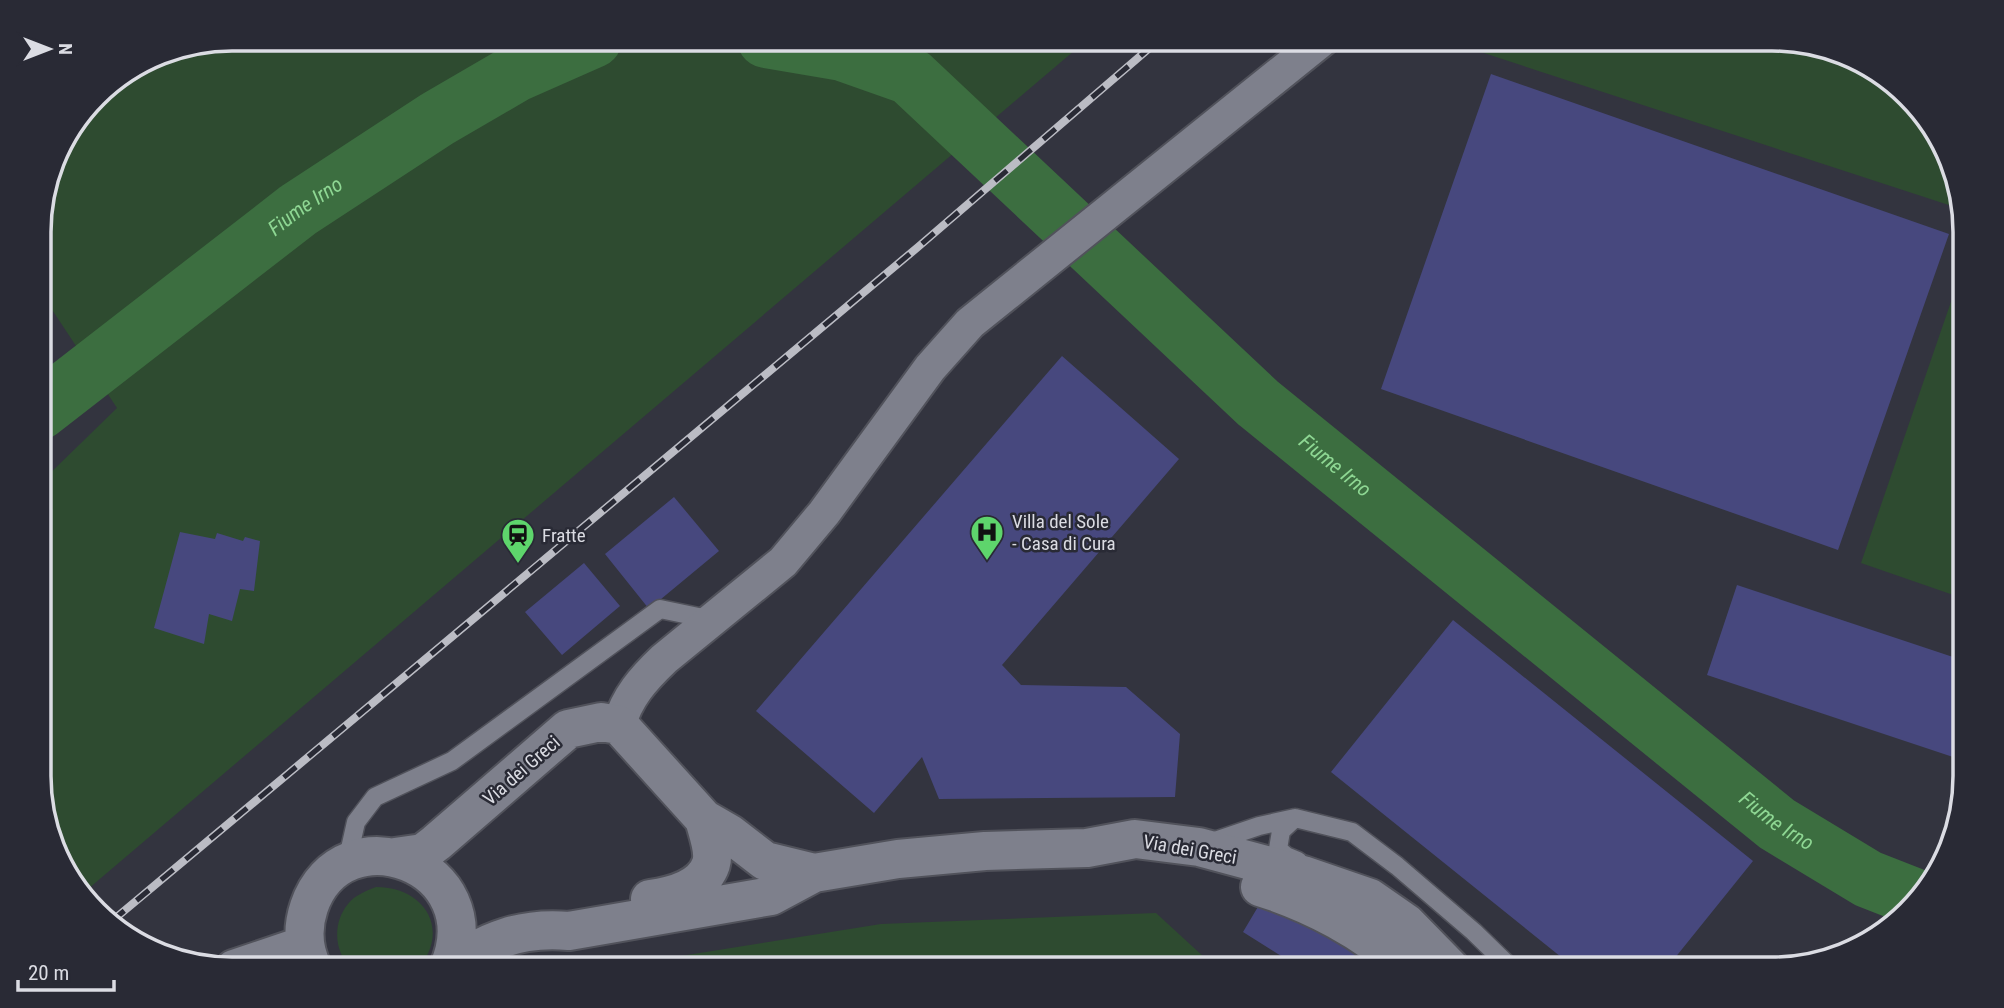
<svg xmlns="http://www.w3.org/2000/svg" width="2004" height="1008" font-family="'Roboto Condensed',sans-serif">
	<rect width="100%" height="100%" fill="#33343f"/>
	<path fill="#2e4b30" d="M 232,39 L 1088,39 L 81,895 L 40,802 L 40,483 L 117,408 L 39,290 L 39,219 L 58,147 L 104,87 L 158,53 Z
		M 1441,39 L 1772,39 L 1857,58 L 1926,115 L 1964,210 Z
		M 1964,264 L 1965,599 L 1861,563 Z
		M 376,887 C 425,887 451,930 418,969 L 352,969 C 334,953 332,923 348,904 C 355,895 366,891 376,887 Z
		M 1156,913 L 1217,969 L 599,969 L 881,924 Z"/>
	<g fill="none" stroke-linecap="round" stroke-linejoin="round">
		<g stroke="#3c6e40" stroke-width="58">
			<path id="s1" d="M 766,39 L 842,52 L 910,76 L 1258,403 L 1777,824 L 1868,879 L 1914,897"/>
			<path id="s2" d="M 39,411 L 298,210 L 437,119 L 516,73 L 593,39"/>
		</g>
	</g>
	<path fill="#47487e" d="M 1491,74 L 1949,234 L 1838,550 L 1381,389 Z
		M 1062,356 L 1179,459 L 1002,665 L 1021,685 L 1126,687 L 1180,734 L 1175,797 L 939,799 L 922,757 L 874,813 L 756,711 Z
		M 674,497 L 719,551 L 649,609 L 605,554 Z
		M 180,532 L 215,539 L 217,533 L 243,541 L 245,537 L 260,541 L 254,591 L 240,589 L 232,621 L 209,614 L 204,644 L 154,628 Z
		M 584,563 L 620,606 L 562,655 L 525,612 Z
		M 1737,585 L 1965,661 L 1965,761 L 1707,675 Z
		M 1453,620 L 1753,861 L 1666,969 L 1576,969 L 1331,772 Z
		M 1265,895 L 1358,950 L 1347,969 L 1302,969 L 1243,932 Z"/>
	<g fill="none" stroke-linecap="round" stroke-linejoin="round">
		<defs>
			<path id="lane" d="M 1295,818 L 1281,831 L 1278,849 L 1286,856 L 1298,861
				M 1209,843 L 1259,826 L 1295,818 L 1352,832 L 1397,866 L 1474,932 L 1512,969
				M 347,862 L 356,822 L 375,797 L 452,761 L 660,609 L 713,620"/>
			<path id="street" d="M 619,725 C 627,697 643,679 664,659 L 783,562 L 824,513 L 930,368 L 970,323 L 1323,39"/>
			<path id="secondary" d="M 395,857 L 423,853 L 436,843 L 568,729 L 601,722 L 619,725 L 704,819 L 730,834 L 765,861 L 814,873
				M 1260,887 C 1311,903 1366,931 1406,969
				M 650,899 C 672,896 703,888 711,864 C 715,851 707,831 704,819
				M 234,969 L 305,945
				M 313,969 C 303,949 302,928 309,907 C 342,809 494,865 448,969
				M 451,969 C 484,939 525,927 569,931 L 771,896 L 814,873 L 898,859 L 985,851 L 1087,848 L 1135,839 L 1199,847 L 1303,875 L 1370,898 L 1406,923 L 1451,969"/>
		</defs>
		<use href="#lane" stroke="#51525b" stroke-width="21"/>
		<use href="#street" stroke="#51525b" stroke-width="37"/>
		<use href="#secondary" stroke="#51525b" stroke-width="42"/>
		<use href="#lane" stroke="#7e808c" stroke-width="18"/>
		<use href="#street" stroke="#7e808c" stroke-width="33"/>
		<use href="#secondary" stroke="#7e808c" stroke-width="38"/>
		<defs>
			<path id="rail" d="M 112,921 L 918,247 L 1160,39"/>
		</defs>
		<use href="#rail" stroke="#bbbcc4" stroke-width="8"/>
		<use href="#rail" stroke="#292a35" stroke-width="5" stroke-dasharray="16" stroke-linecap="butt"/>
	</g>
	<defs>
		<symbol id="hospital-pin" viewBox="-11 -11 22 30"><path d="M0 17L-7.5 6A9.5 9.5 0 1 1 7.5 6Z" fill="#5ed56c" stroke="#292a35"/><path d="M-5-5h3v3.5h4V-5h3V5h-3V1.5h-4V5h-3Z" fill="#111"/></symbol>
		<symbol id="station-pin" viewBox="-11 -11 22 30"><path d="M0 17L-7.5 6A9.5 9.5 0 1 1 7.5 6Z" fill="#5ed56c" stroke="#292a35"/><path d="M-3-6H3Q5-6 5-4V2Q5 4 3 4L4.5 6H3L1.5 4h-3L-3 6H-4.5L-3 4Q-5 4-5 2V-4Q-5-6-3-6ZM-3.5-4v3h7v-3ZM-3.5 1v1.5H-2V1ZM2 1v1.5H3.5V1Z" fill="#111"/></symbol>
	</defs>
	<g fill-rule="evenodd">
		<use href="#hospital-pin" x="968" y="513" width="38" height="52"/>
		<use href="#station-pin" x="499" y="516" width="38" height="52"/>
	</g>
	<g text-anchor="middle" stroke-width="5" stroke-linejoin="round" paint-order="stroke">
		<g font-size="19" fill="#dbdce3" stroke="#292a35" text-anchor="start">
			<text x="1012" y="528">Villa del Sole<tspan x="1012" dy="22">- Casa di Cura</tspan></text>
			<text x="542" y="542">Fratte</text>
		</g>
		<g font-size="19" fill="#dbdce3" stroke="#292a35">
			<text transform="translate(521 770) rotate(-41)" y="7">Via dei Greci</text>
			<text transform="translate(1190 849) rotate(10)" y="7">Via dei Greci</text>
		</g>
		<g font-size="21" font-style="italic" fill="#8ed793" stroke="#292a35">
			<text dy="7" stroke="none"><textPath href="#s2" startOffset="336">Fiume Irno</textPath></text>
			<text dy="7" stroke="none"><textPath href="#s1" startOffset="726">Fiume Irno</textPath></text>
			<text dy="7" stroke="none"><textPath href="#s1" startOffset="1293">Fiume Irno</textPath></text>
		</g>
	</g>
	<path d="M0 0H2004V1008H0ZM232 51H1772A181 181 0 0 1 1953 232V776A181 181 0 0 1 1772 957H232A181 181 0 0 1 51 776V232A181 181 0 0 1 232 51Z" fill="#292a35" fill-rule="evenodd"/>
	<path fill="none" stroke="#dbdce3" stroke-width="3.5" d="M232 51H1772A181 181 0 0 1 1953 232V776A181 181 0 0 1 1772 957H232A181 181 0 0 1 51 776V232A181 181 0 0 1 232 51Z"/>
	<g transform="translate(49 49) rotate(90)" stroke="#292a35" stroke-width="5" paint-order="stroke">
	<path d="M0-5L12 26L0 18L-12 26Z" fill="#dbdce3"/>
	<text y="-10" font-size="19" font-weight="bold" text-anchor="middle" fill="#dbdce3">N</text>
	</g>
	<path d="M18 980v10h96v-10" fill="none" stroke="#dbdce3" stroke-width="3.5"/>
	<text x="28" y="980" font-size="21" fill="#dbdce3" stroke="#292a35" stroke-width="5" paint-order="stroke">20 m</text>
</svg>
